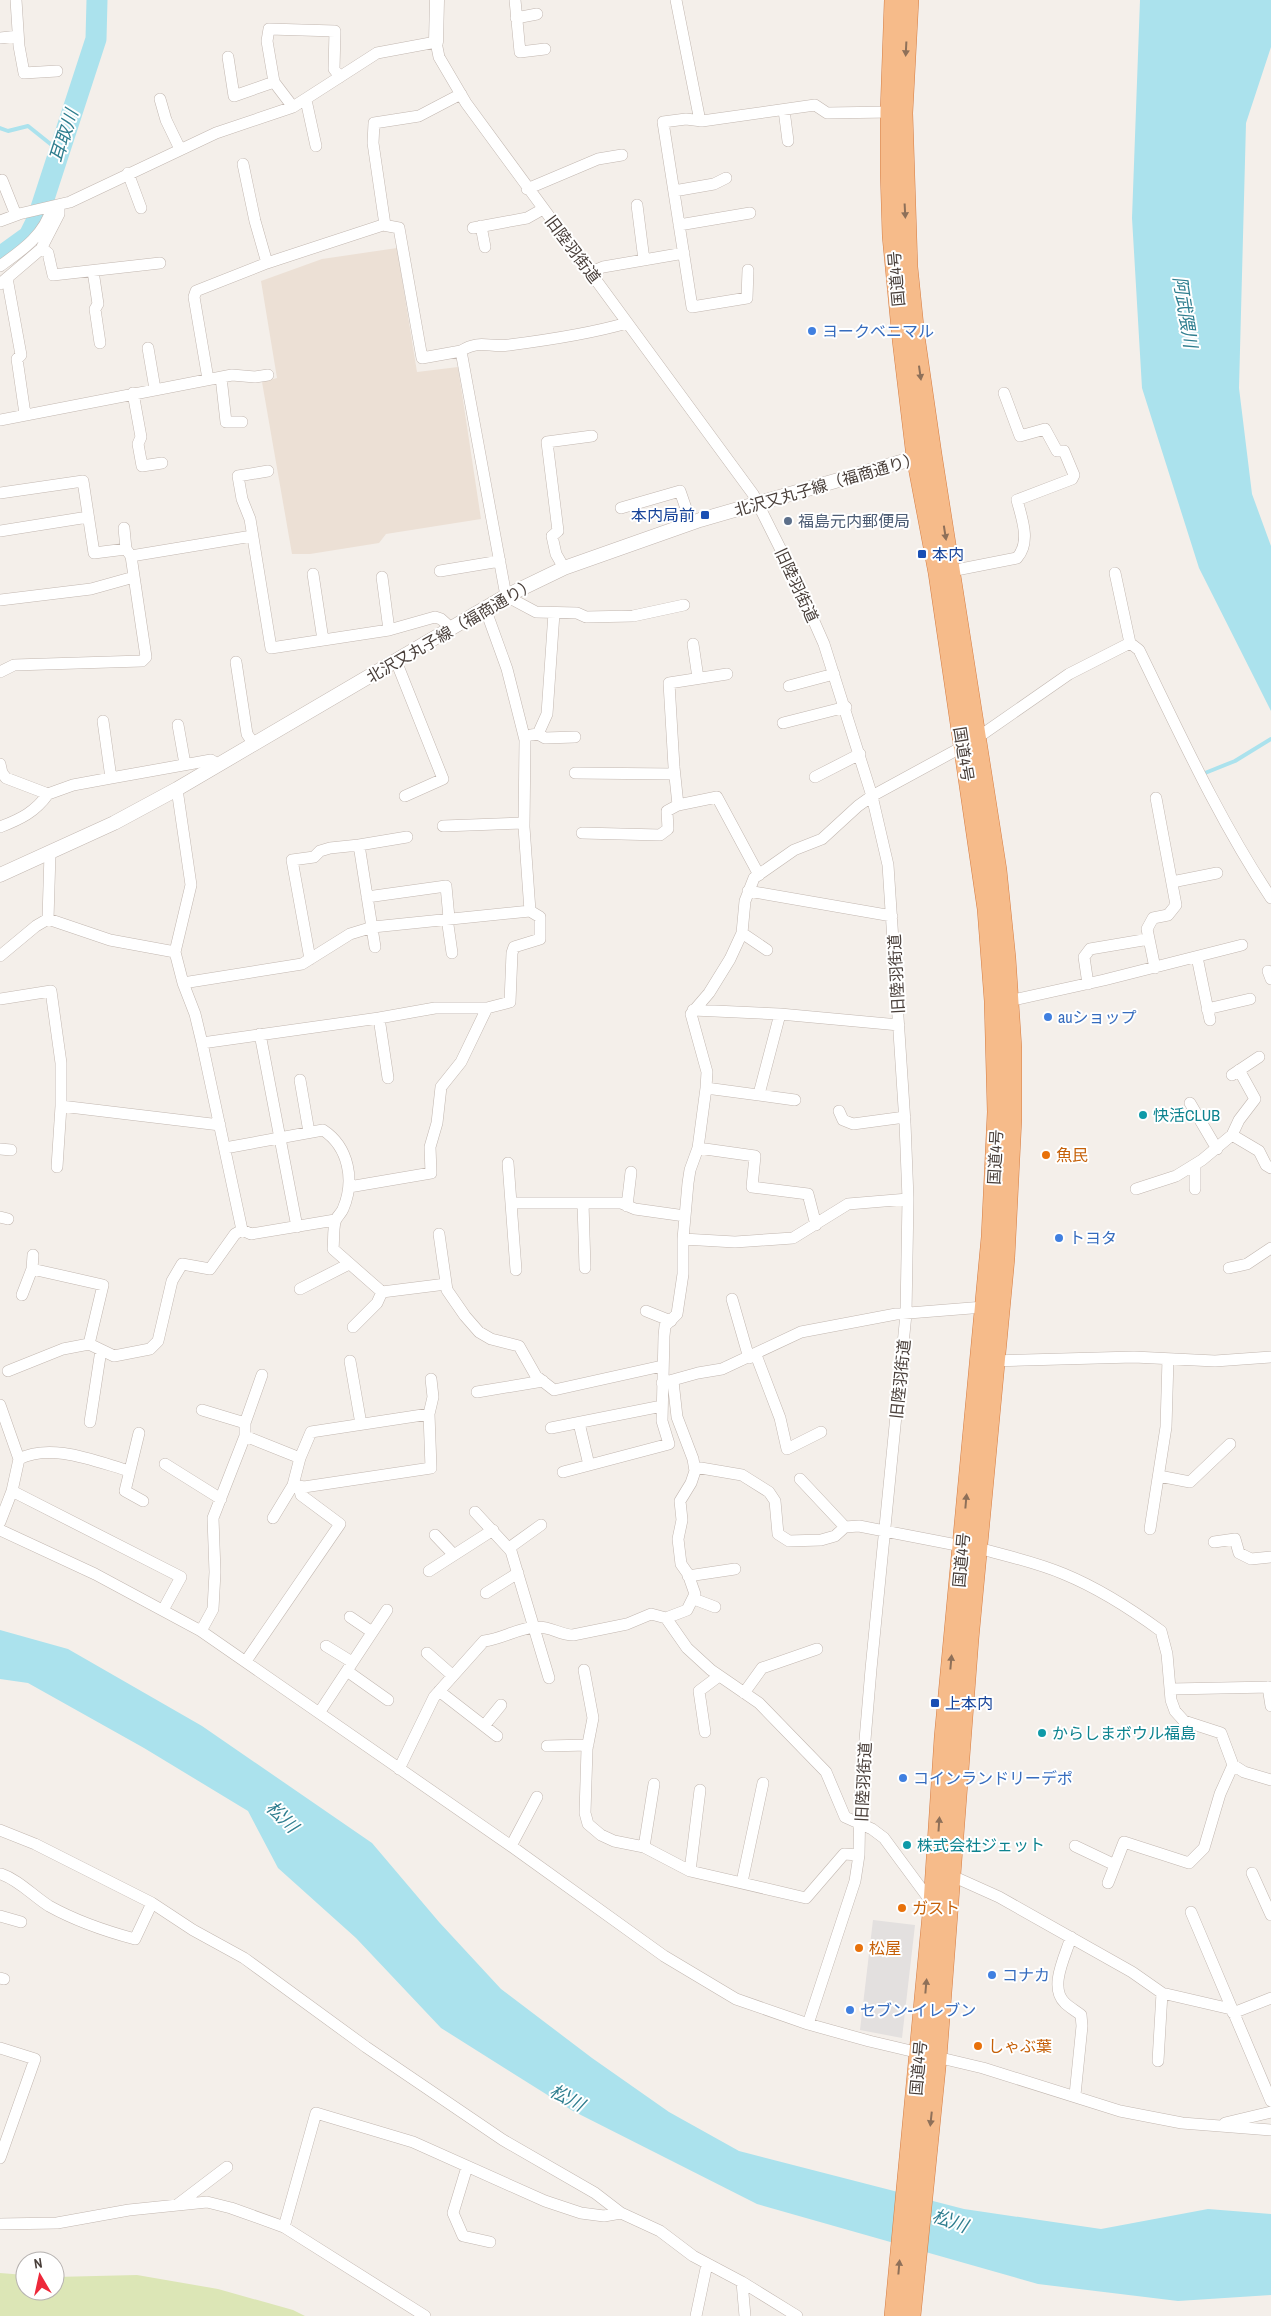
<svg xmlns="http://www.w3.org/2000/svg" width="1271" height="2316" font-family="'Archivo Narrow','Noto Sans JP',sans-serif">
	<rect width="100%" height="100%" fill="#f4efea"/>
	<path fill="#ece0d5" d="M 397,248 L 417,372 L 458,367 L 481,519 L 386,534 L 379,543 L 310,554 L 292,554 L 262,382 L 277,378 L 261,281 L 322,259 Z"/>
	<path fill="#dce6b6" d="M 0,2273 L 25,2275 L 25,2291 L 55,2291 L 55,2277 L 137,2275 L 218,2289 L 293,2310 L 305,2316 L 0,2316 Z"/>
	<path fill="#e3e0df" d="M 873,1920 L 915,1925 L 902,2038 L 860,2030 Z"/>
	<path fill="#abe2ed" d="M 1140,0 L 1271,0 L 1271,47 L 1246,123 L 1239,388 L 1252,494 L 1271,546 L 1271,711 L 1199,568 L 1142,388 L 1132,218 Z
		M 0,1630 L 68,1649 L 202,1726 L 372,1843 L 439,1922 L 501,1989 L 592,2058 L 669,2112 L 739,2151 L 964,2209 L 1101,2229 L 1208,2209 L 1271,2214 L 1271,2295 L 1178,2301 L 1038,2284 L 757,2204 L 573,2111 L 441,2028 L 356,1938 L 278,1868 L 248,1811 L 144,1748 L 28,1683 L 0,1679 Z"/>
	<g fill="none" stroke-linecap="round" stroke-linejoin="round">
		<path stroke="#abe2ed" stroke-width="4" d="M 0,128 L 8,131 L 28,126 L 58,150
			M 1205,773 L 1235,761 L 1271,739"/>
		<path stroke="#abe2ed" stroke-width="21" d="M 0,257 L 29,236 L 37,220 L 96,39 L 97,0"/>
		<defs>
			<path id="minor" d="M 16,0 L 19,46 L 24,73 L 57,71
				M 515,0 L 520,52 L 545,49
				M 676,0 L 700,121
				M 516,18 L 537,14
				M 0,38 L 18,36
				M 228,57 L 234,96 L 274,82
				M 160,99 L 166,120 L 180,149
				M 306,100 L 316,146
				M 293,107 L 274,82 L 267,41 L 269,29 L 335,31 L 334,69 L 340,77
				M 784,110 L 788,141
				M 243,164 L 255,221 L 267,263
				M 128,173 L 141,208
				M 2,180 L 16,215
				M 527,189 L 598,159 L 622,155
				M 674,191 L 714,184 L 726,178
				M 637,205 L 644,260
				M 0,221 L 19,214 L 70,202 L 216,133 L 293,107 L 377,53 L 436,42 L 439,57 L 466,103 L 753,494 L 794,576 L 824,644 L 872,796 L 888,865 L 905,1123 L 908,1199 L 906,1314 L 871,1669 L 860,1799 L 859,1855 L 855,1881 L 808,2024
				M 385,225 L 373,143 L 374,123 L 419,116 L 461,94
				M 679,225 L 750,213
				M 481,226 L 485,247
				M 473,228 L 527,218 L 543,209
				M 42,248 L 48,253 L 53,275 L 160,263
				M 0,266 C 21,251 45,235 52,207
				M 748,270 L 747,298 L 692,307 L 663,122 L 686,119 L 702,121 L 815,105 L 827,113 L 890,112
				M 93,271 L 98,304 L 95,309 L 100,343
				M 591,272 L 603,267 L 684,253
				M 7,278 L 21,355 L 17,359 L 25,414
				M 0,284 L 41,249 L 59,214 L 59,205
				M 148,348 L 155,389
				M 461,351 C 480,339 489,348 509,345 C 548,340 589,334 627,323
				M 221,377 L 226,422 L 242,422
				M 208,379 L 194,297 L 196,291 L 267,263 L 383,225 L 399,228 L 422,358 L 461,351 L 506,596 L 536,612 L 577,613 L 586,617 L 633,616 L 684,605
				M 133,393 L 141,437 L 138,444 L 142,466 L 162,463
				M 0,420 L 232,375 L 255,377 L 268,375
				M 268,471 L 238,476 L 242,499 L 250,519 L 271,648 L 389,630 L 435,617 L 441,619 L 451,628
				M 0,493 L 83,481 L 94,553 L 126,549 L 131,556
				M 621,508 L 680,491 L 691,523
				M 124,528 L 126,549
				M 0,531 L 88,517
				M 564,568 L 556,554 L 552,536 L 558,531 L 547,442 L 592,436
				M 440,571 L 500,561
				M 951,571 L 1017,558 C 1031,542 1022,519 1017,500 L 1072,479 L 1074,475 L 1064,451 L 1057,451 L 1045,429 L 1020,436 L 1004,393
				M 1115,573 L 1130,643 L 1139,650 C 1180,734 1219,820 1271,898
				M 313,574 L 323,640
				M 382,577 L 389,630
				M 0,600 L 91,589 L 134,577
				M 693,644 L 698,678
				M 396,661 L 443,779 L 405,796
				M 236,662 L 247,734 L 254,744
				M 0,672 L 14,665 L 142,661 L 146,657 L 131,556 L 252,536
				M 789,686 L 834,674
				M 103,721 L 111,778
				M 783,723 L 846,707
				M 178,725 L 185,764
				M 538,734 L 547,714 L 554,613
				M 531,735 L 538,734 L 545,738 L 575,737
				M 977,738 L 1069,674 L 1130,643
				M 0,764 L 2,773 L 6,778 L 48,794 L 73,785 L 111,778 L 211,760 L 219,765
				M 575,773 L 674,774
				M 815,777 L 860,754
				M 177,789 L 191,885 L 175,952 L 183,983 L 195,1014 L 202,1043 L 242,1230
				M 678,805 L 674,767 L 669,683 L 727,674
				M 443,826 L 524,823
				M 0,827 C 21,819 35,812 48,794
				M 582,833 L 660,835 L 668,829 L 667,811 L 678,805 L 717,797 L 759,875
				M 359,845 L 407,837
				M 50,853 L 48,919 L 110,940 L 175,952
				M 1172,882 L 1217,873
				M 748,891 L 892,916
				M 367,897 L 446,886 L 449,918
				M 447,918 L 452,953
				M 742,933 L 767,950
				M 0,956 L 36,926 L 48,919
				M 1197,957 L 1210,1020
				M 310,959 L 292,860 L 314,857 L 320,851 L 330,848 L 359,845 L 375,947
				M 1155,968 L 1147,929 L 1153,918 L 1168,915 L 1176,905 L 1156,798
				M 1268,971 L 1271,979
				M 183,983 L 302,964 L 350,934 L 373,927 L 530,911 L 524,827 L 525,740 L 507,669 L 485,608
				M 1088,984 L 1084,957 L 1090,949 L 1149,939
				M 0,999 L 51,991 L 61,1063 L 61,1106 L 57,1167
				M 1009,1001 L 1104,980 L 1242,945
				M 1207,1009 L 1250,999
				M 693,1010 L 780,1014 L 899,1025
				M 379,1018 L 388,1078
				M 260,1034 L 297,1227
				M 202,1043 L 379,1018 L 435,1008 L 487,1008 L 510,1002 L 512,953 L 514,947 L 540,939 L 540,917 L 530,911
				M 1232,1075 L 1259,1057
				M 300,1080 L 309,1132
				M 706,1088 L 795,1100
				M 759,1094 L 780,1014
				M 1190,1103 L 1217,1149
				M 61,1106 L 220,1125
				M 839,1111 L 843,1120 L 853,1124 L 905,1117
				M 1232,1135 L 1259,1151 L 1266,1165 L 1271,1168
				M 225,1148 L 323,1130 C 349,1147 355,1181 343,1209 C 341,1214 336,1217 335,1222 C 333,1231 334,1240 333,1249 L 382,1292 L 446,1284
				M 698,1148 L 755,1156 L 752,1187 L 808,1194 L 816,1225
				M 0,1149 L 11,1150
				M 508,1163 L 516,1270
				M 349,1187 L 431,1173 L 430,1147 L 437,1123 L 441,1087 L 461,1062 L 487,1008
				M 1136,1189 L 1176,1176 L 1202,1160 L 1232,1135 L 1239,1120 L 1255,1099 L 1239,1070
				M 1195,1189 L 1195,1165
				M 511,1203 L 621,1203 L 635,1209 L 685,1216
				M 583,1203 L 585,1268
				M 627,1206 L 631,1172
				M 0,1217 L 8,1219
				M 439,1234 L 447,1290 L 465,1316 L 479,1332 L 491,1339 L 519,1346 L 536,1376 L 554,1390 L 662,1366
				M 683,1239 L 735,1242 L 793,1238 L 848,1204 L 908,1199
				M 1229,1268 L 1247,1264 L 1271,1248
				M 32,1269 L 103,1285 L 89,1344 L 114,1356 L 150,1349 L 158,1341 L 172,1281 L 182,1264 L 210,1269 L 235,1234 L 242,1230 L 251,1234 L 335,1220
				M 300,1289 L 349,1264
				M 22,1295 L 32,1269 L 33,1255
				M 732,1299 L 749,1358
				M 646,1311 L 671,1321
				M 353,1327 L 377,1303 L 382,1292
				M 756,1355 L 780,1418 L 787,1449 L 821,1432
				M 350,1361 L 361,1424
				M 991,1361 L 1134,1357 L 1215,1361 L 1271,1357
				M 8,1371 L 63,1349 L 89,1344
				M 662,1383 L 698,1373 L 722,1369 L 801,1332 L 896,1314 L 984,1307
				M 477,1392 L 543,1381
				M 0,1405 L 19,1459 L 12,1491 L 0,1522
				M 202,1410 L 245,1423
				M 90,1422 L 101,1350
				M 579,1423 L 589,1465
				M 551,1428 L 662,1406
				M 139,1433 L 125,1491 L 143,1501
				M 245,1436 L 300,1458 L 293,1485 L 273,1518
				M 300,1458 L 311,1432 L 429,1414 L 433,1397 L 431,1379
				M 19,1459 C 52,1442 97,1462 130,1471
				M 165,1464 L 221,1499
				M 695,1467 L 742,1475 L 769,1492 L 775,1501 L 778,1534 L 789,1541 L 821,1540 L 835,1536 L 845,1527 L 859,1526 L 962,1546
				M 563,1472 L 669,1444 L 662,1421 L 664,1336 L 665,1326 L 677,1314 L 683,1274 L 683,1239 L 688,1183 L 690,1170 L 698,1148 L 706,1088 L 707,1072 L 691,1014 L 709,993 L 730,959 L 742,933 L 745,901 L 754,878 L 794,850 L 822,839 L 858,806 L 872,796 L 962,747
				M 1159,1476 L 1190,1482 L 1230,1444
				M 800,1479 L 845,1527
				M 293,1485 L 304,1487 L 431,1468 L 429,1414
				M 12,1491 L 181,1577 L 163,1610
				M 475,1512 L 511,1551 L 549,1678
				M 1150,1529 L 1166,1427 L 1168,1359
				M 0,1530 L 95,1574 L 201,1631 L 511,1846 L 664,1956 L 736,1999 L 808,2024 L 869,2041 L 983,2068 L 1120,2111 L 1182,2123 L 1271,2130
				M 435,1535 L 454,1555
				M 1214,1542 L 1235,1539 L 1239,1553 L 1251,1559 L 1271,1557
				M 509,1548 L 541,1525
				M 978,1548 C 1007,1556 1036,1562 1064,1574 C 1098,1588 1131,1609 1161,1631 L 1167,1654 L 1171,1700 L 1175,1711 L 1184,1721 L 1221,1733 L 1233,1765
				M 429,1571 L 493,1530
				M 688,1576 L 735,1569
				M 486,1593 L 518,1573
				M 694,1599 L 715,1607
				M 350,1617 L 372,1632
				M 666,1618 L 687,1610 L 695,1594 L 688,1574 L 681,1564 L 678,1539 L 682,1520 L 680,1501 L 691,1483 L 695,1471 L 693,1459 L 677,1417 L 673,1381
				M 201,1631 L 213,1609 L 215,1572 L 213,1518 L 245,1436 L 245,1423 L 262,1375
				M 326,1646 L 352,1662
				M 427,1653 L 452,1675
				M 246,1661 L 340,1524 L 301,1495 L 299,1486
				M 584,1670 L 593,1718 L 587,1749 L 585,1813 L 588,1824 L 601,1835 L 614,1841 L 644,1847 L 690,1871 L 806,1898 L 844,1854 L 859,1855
				M 347,1671 L 388,1700
				M 1268,1687 L 1271,1706
				M 1171,1689 L 1271,1687
				M 439,1691 L 497,1736
				M 744,1693 L 762,1668 L 817,1649
				M 319,1713 L 387,1610
				M 484,1726 L 501,1705
				M 705,1732 L 699,1691 L 719,1676
				M 547,1746 L 588,1745
				M 399,1769 L 434,1697 L 484,1641 C 502,1639 518,1628 536,1627 C 550,1626 560,1635 573,1635 L 627,1624 L 651,1614 L 666,1618 L 687,1648 L 711,1670 L 759,1703 L 826,1772 L 845,1817 L 872,1829 L 884,1838 L 932,1903
				M 0,1830 L 35,1844 L 152,1903 L 193,1930 L 244,1958 L 366,2047 L 503,2140 L 595,2193 L 621,2213 L 660,2231 L 693,2256 L 742,2282 L 797,2316
				M 511,1846 L 537,1797
				M 1075,1846 L 1115,1865
				M 644,1847 L 654,1784
				M 690,1871 L 700,1790
				M 1252,1873 L 1271,1915
				M 1,1874 C 19,1880 33,1896 49,1906 C 76,1921 105,1931 135,1939 L 152,1903
				M 950,1875 L 999,1897 L 1132,1972 L 1162,1993 L 1231,2009
				M 742,1882 L 763,1783
				M 1108,1883 L 1124,1842 L 1189,1863 L 1204,1848 L 1220,1794 L 1233,1765 L 1244,1772 L 1271,1780
				M 1191,1912 L 1271,2101
				M 0,1916 L 21,1922
				M 1071,1937 C 1066,1955 1048,1987 1065,2003 C 1069,2007 1076,2011 1081,2015 L 1082,2026 L 1075,2095
				M 0,1978 L 4,1979
				M 1233,2013 L 1271,1998
				M 0,2048 L 35,2059 L 0,2158
				M 1158,2061 L 1162,1993
				M 1225,2123 L 1271,2112
				M 467,2167 L 453,2213 L 463,2236 L 490,2242
				M 177,2205 L 227,2167
				M 0,2224 L 57,2223 L 129,2210 L 207,2202 L 231,2208 L 284,2227 L 425,2316
				M 284,2227 L 316,2113 L 413,2142 L 545,2201 L 581,2213 L 604,2216 L 621,2213
				M 742,2282 L 745,2316
				M 696,2316 L 707,2264"/>
			<path id="tertiary" d="M 436,42 L 437,0
				M 0,875 L 114,823 L 177,789 L 506,596 L 564,568 L 700,520 L 925,455"/>
			<path id="trunk" d="M 894,0 L 890,112 L 890,172 L 892,236 L 902,340 L 916,457 L 938,573 L 987,909 L 994,1001 L 997,1112 L 991,1237 L 944,1737 L 933,1904 L 894,2316
				M 909,0 L 903,113 L 908,267 L 915,336 L 932,454 L 997,870 L 1006,958 L 1012,1048 L 1012,1119 L 1005,1258 L 969,1639 L 937,2058 L 911,2316"/>
		</defs>
		<use href="#minor" stroke="#c2b7b0" stroke-width="12"/>
		<use href="#tertiary" stroke="#c2b7b0" stroke-width="15"/>
		<use href="#trunk" stroke="#d57d44" stroke-width="20"/>
		<use href="#minor" stroke="#fff" stroke-width="11"/>
		<use href="#tertiary" stroke="#fff" stroke-width="14"/>
		<use href="#trunk" stroke="#f6bb8a" stroke-width="19"/>
	</g>
	<defs><path id="oneway-solid" d="M-6-.8H1V-3.2L6.5 0L1 3.2V.8H-6Z" transform="scale(1.25)"/></defs>
	<g fill="#8e7059">
		<use href="#oneway-solid" transform="translate(906 49) rotate(93)"/>
		<use href="#oneway-solid" transform="translate(905 211) rotate(87)"/>
		<use href="#oneway-solid" transform="translate(920 373) rotate(82)"/>
		<use href="#oneway-solid" transform="translate(945 533) rotate(81)"/>
		<use href="#oneway-solid" transform="translate(966 1501) rotate(-85)"/>
		<use href="#oneway-solid" transform="translate(951 1662) rotate(-85)"/>
		<use href="#oneway-solid" transform="translate(939 1824) rotate(-86)"/>
		<use href="#oneway-solid" transform="translate(926 1986) rotate(-85)"/>
		<use href="#oneway-solid" transform="translate(931 2119) rotate(96)"/>
		<use href="#oneway-solid" transform="translate(899 2267) rotate(-85)"/>
	</g>
	<g fill="#3f7fe0" stroke="#fff" stroke-width="2">
		<circle cx="812" cy="331" r="5"/>
		<circle cx="1048" cy="1017" r="5"/>
		<circle cx="1059" cy="1238" r="5"/>
		<circle cx="903" cy="1778" r="5"/>
		<circle cx="992" cy="1975" r="5"/>
		<circle cx="850" cy="2010" r="5"/>
	</g>
	<g fill="#1a4fb4" stroke="#fff" stroke-width="2">
		<rect x="700" y="510" width="10" height="10" rx="2.5"/>
		<rect x="917" y="549" width="10" height="10" rx="2.5"/>
		<rect x="930" y="1698" width="10" height="10" rx="2.5"/>
	</g>
	<circle fill="#5c6f8a" stroke="#fff" stroke-width="2" cx="788" cy="521" r="5"/>
	<g fill="#0f9aa8" stroke="#fff" stroke-width="2">
		<circle cx="1143" cy="1115" r="5"/>
		<circle cx="1042" cy="1733" r="5"/>
		<circle cx="907" cy="1845" r="5"/>
	</g>
	<g fill="#e8710a" stroke="#fff" stroke-width="2">
		<circle cx="1046" cy="1155" r="5"/>
		<circle cx="902" cy="1908" r="5"/>
		<circle cx="859" cy="1948" r="5"/>
		<circle cx="978" cy="2046" r="5"/>
	</g>
	<g text-anchor="middle" stroke-width="4" stroke-linejoin="round" paint-order="stroke">
		<g font-size="16" fill="#483e39" stroke="#fff">
			<text transform="translate(573 249) rotate(53)" y="6">旧陸羽街道</text>
			<text transform="translate(896 279) rotate(-95)" y="6">国道4号</text>
			<text transform="translate(827 484) rotate(-16)" y="6">北沢又丸子線（福商通り）</text>
			<text transform="translate(797 585) rotate(65)" y="6">旧陸羽街道</text>
			<text transform="translate(451 630) rotate(-30)" y="6">北沢又丸子線（福商通り）</text>
			<text transform="translate(964 754) rotate(81)" y="6">国道4号</text>
			<text transform="translate(896 974) rotate(-93)" y="6">旧陸羽街道</text>
			<text transform="translate(995 1157) rotate(-87)" y="6">国道4号</text>
			<text transform="translate(900 1379) rotate(-84)" y="6">旧陸羽街道</text>
			<text transform="translate(961 1560) rotate(-85)" y="6">国道4号</text>
			<text transform="translate(863 1782) rotate(-87)" y="6">旧陸羽街道</text>
			<text transform="translate(918 2068) rotate(-85)" y="6">国道4号</text>
		</g>
		<g font-size="16" fill="#366cbe" stroke="#fff" text-anchor="start">
			<text x="822" y="337">ヨークベニマル</text>
			<text x="1058" y="1023">auショップ</text>
			<text x="1069" y="1244">トヨタ</text>
			<text x="913" y="1784">コインランドリーデポ</text>
			<text x="1002" y="1981">コナカ</text>
			<text x="860" y="2016">セブン-イレブン</text>
		</g>
		<g font-size="16" fill="#164399" stroke="#fff" text-anchor="start">
			<text x="695" y="521" text-anchor="end">本内局前</text>
			<text x="932" y="560">本内</text>
			<text x="945" y="1709">上本内</text>
		</g>
		<g font-size="16" fill="#4e5e75" stroke="#fff" text-anchor="start">
			<text x="798" y="527">福島元内郵便局</text>
		</g>
		<g font-size="16" fill="#0d838f" stroke="#fff" text-anchor="start">
			<text x="1153" y="1121">快活CLUB</text>
			<text x="1052" y="1739">からしまボウル福島</text>
			<text x="917" y="1851">株式会社ジェット</text>
		</g>
		<g font-size="16" fill="#c56008" stroke="#fff" text-anchor="start">
			<text x="1056" y="1161">魚民</text>
			<text x="912" y="1914">ガスト</text>
			<text x="869" y="1954">松屋</text>
			<text x="988" y="2052">しゃぶ葉</text>
		</g>
		<g font-size="18" font-style="italic" fill="#2f7e8f" stroke="#fff">
			<text transform="translate(64 136) rotate(-72)" y="6">耳取川</text>
			<text transform="translate(1185 312) rotate(81)" y="6">阿武隈川</text>
			<text transform="translate(282 1817) rotate(44)" y="6">松川</text>
			<text transform="translate(567 2098) rotate(28)" y="6">松川</text>
			<text transform="translate(950 2221) rotate(19)" y="6">松川</text>
		</g>
	</g>
	<g transform="translate(40 2276) rotate(351)"><circle r="24" fill="#ffffff" stroke="#b6b2b0"/>
	<path d="M0-4L9 19L0 12L-9 19Z" fill="#ed283a"/>
	<text y="-8" font-size="14" font-weight="bold" text-anchor="middle" fill="#483e39">N</text>
	</g>
</svg>
